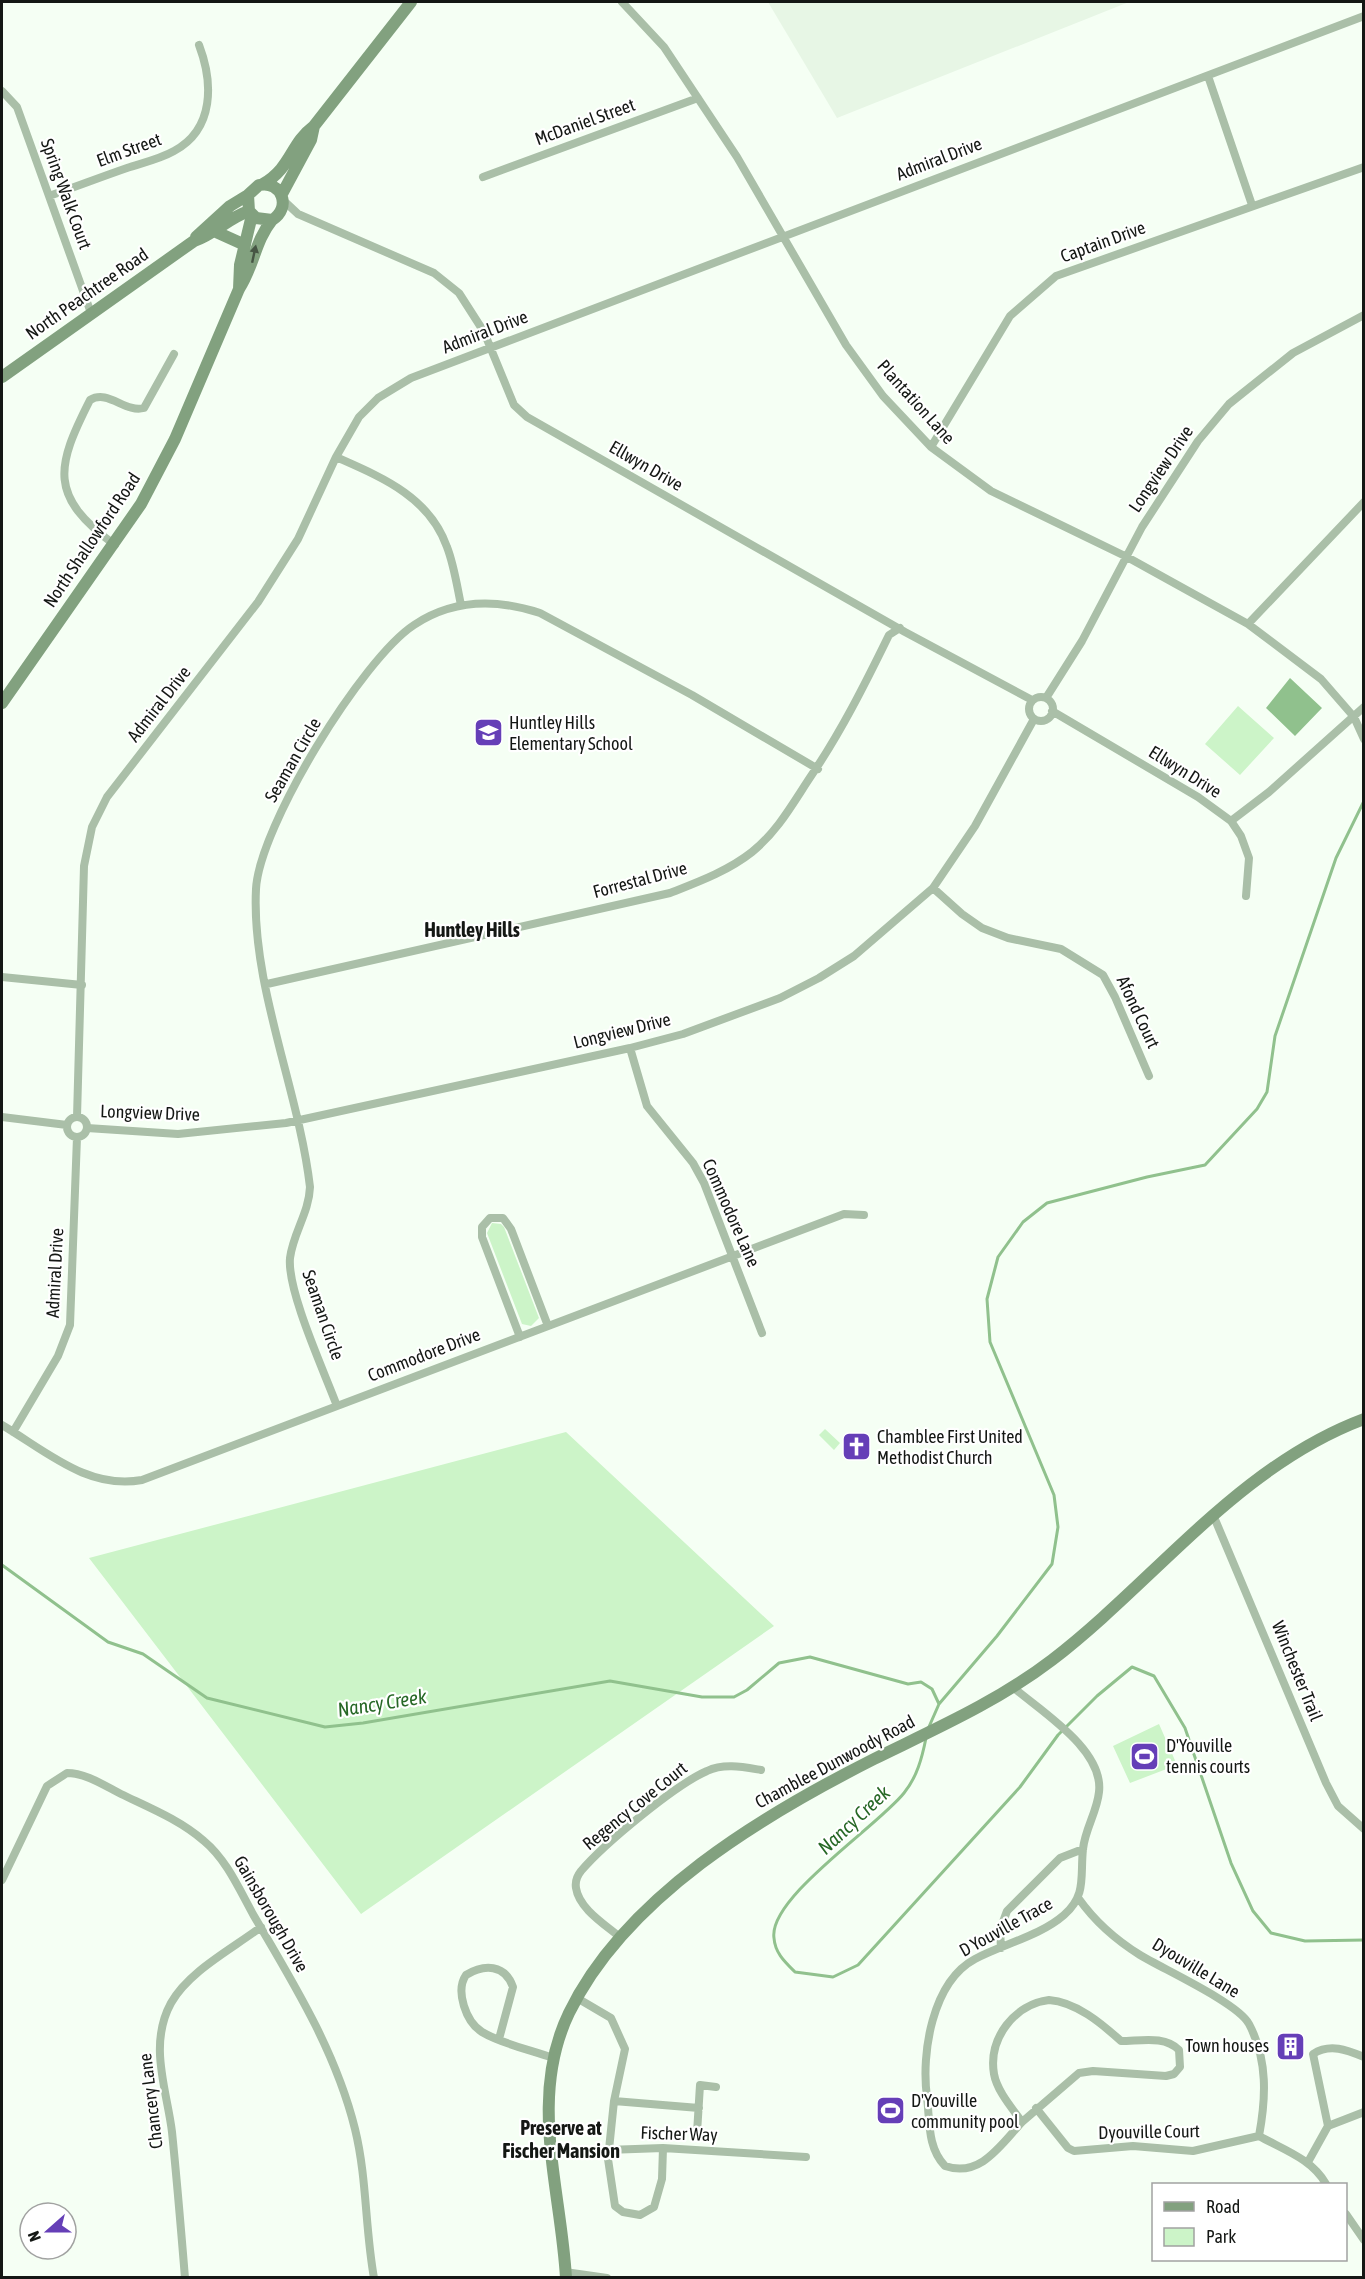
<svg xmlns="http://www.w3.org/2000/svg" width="1365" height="2279" font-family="'Asap Condensed',sans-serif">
	<rect width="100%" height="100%" fill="#f5fff4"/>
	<path fill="#e7f6e5" d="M 768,2 L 1129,2 L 837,118 Z"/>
	<path fill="#ccf4c8" d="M 1238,706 L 1274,738 L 1240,775 L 1205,744 Z
		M 492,1223 L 501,1224 L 504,1227 L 539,1318 L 531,1326 L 522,1324 L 487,1233 Z
		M 825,1429 L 840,1443 L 834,1450 L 819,1435 Z
		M 566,1432 L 774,1626 L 361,1914 L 89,1558 Z
		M 1159,1724 L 1177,1765 L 1130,1783 L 1113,1746 Z"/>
	<path fill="#90c18d" d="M 1290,678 L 1322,708 L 1295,736 L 1266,708 Z
		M 886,2098 L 902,2114 L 896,2122 L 877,2108 Z"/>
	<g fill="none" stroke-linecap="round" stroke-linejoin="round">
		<path stroke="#90c18d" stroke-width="3" d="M 2,1565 L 108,1642 L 143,1654 L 207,1698 L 325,1727 L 363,1723 L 610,1681 L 702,1697 L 734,1697 L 747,1690 L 779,1663 L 810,1657 L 908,1684 L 921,1682 L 932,1689 L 939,1704
			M 928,1729 L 939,1704 L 997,1636 L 1052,1564 L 1058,1527 L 1054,1495 L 990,1342 L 987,1299 L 998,1257 L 1023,1222 L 1047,1203 L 1147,1177 L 1205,1165 L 1257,1109 L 1267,1092 L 1275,1036 L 1336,858 L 1364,801
			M 926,1738 C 922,1758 917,1777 904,1793 C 878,1826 768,1898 774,1938 C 775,1953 785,1962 795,1972 L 833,1977 L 858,1965 L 1020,1787 L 1058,1735 L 1097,1696 L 1132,1667 L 1154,1676 L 1185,1728 L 1231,1863 L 1253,1911 L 1271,1933 L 1305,1941 L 1364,1940"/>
		<path stroke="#aabfa8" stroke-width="8" d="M 622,2 L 664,47 L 737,157 L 846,345 L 883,396 L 931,447 L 991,491 L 1127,557 L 1248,624 L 1321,679 L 1354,717 L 1364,739
			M 1208,76 L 1252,205
			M 2,91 L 17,107 L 91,313
			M 483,177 L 698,98
			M 49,196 C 75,187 101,177 127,168 C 142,163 160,159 174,151 C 215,129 213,82 199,45
			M 283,200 L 298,214 L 434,273 L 459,293 L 484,332 L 514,405 L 527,417 L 905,632 L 1032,700
			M 931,447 L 1010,316 L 1056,276 L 1364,167
			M 336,457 C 381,477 429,496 447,547 C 454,565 457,586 461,605
			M 115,545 C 48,496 56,467 90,400 C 108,389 125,413 144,408 L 174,354
			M 1248,624 L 1364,502
			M1029 709a12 12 0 1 1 24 0a12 12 0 1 1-24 0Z
			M 1046,698 L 1082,641 L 1142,527 L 1198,441 L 1229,404 L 1293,353 L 1364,315
			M 1052,711 L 1198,797 L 1231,821 L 1241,836 L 1249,858 L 1246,896
			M 1231,821 L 1269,792 L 1364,707
			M 933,888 L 962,914 L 982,928 L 1008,938 L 1061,949 L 1103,975 L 1115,997 L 1149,1076
			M 2,977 L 82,985
			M 267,984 L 670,893 C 698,882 728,871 752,852 C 778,831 793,803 811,776 C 841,732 865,684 889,635 L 900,628
			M 630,1048 L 647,1106 L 693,1163 L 704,1183 L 762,1333
			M 2,1117 L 67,1125
			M 77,1117 L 84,866 L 92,827 L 107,797 L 258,602 L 298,539 L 336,457 L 359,417 L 378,398 L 411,378 L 1364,16
			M67 1127a10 10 0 1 1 20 0a10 10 0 1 1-20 0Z
			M 87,1128 L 178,1134 L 286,1123 L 630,1048 L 683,1034 L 780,998 L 819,978 L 854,956 L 933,888 L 975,826 L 1034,719
			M 520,1337 L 482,1237 L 482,1227 L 490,1218 L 503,1218 L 511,1229 L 548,1326
			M 337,1406 C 324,1371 287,1291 290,1258 C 293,1233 309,1213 310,1187 C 299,1091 251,985 256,889 C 259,827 362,659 414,625 C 453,599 497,599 540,613 L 692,695 L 818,769
			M 2,1425 C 46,1451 88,1490 142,1480 L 844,1214 L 864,1215
			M 13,1432 L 58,1356 L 70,1325 L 77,1137
			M 1214,1517 L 1326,1783 L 1338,1806 L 1364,1829
			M 1014,1688 C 1042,1712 1104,1750 1099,1792 C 1097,1812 1085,1829 1083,1849 C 1080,1876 1087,1895 1064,1915 C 1040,1936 1003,1944 975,1959 C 932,1982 921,2054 927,2097 C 930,2121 927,2147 945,2166 C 980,2178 1000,2146 1022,2122
			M 2,1880 L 47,1786 L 67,1773 C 86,1773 105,1786 121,1794 C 150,1808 180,1820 204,1841 C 227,1860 240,1891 254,1916 C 294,1984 336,2052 355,2129 C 367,2178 365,2228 374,2278
			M 1079,1899 C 1096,1923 1116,1940 1140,1955 C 1163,1969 1238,2003 1249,2024 C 1268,2060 1266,2098 1259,2136
			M 621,1938 C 606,1925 579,1909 576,1888 C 575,1882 577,1876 581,1871 C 604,1844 675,1785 707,1771 C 724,1763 743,1767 761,1770
			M 1001,1948 L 1000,1930 L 1007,1911 L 1060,1858 L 1083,1849
			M 577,1998 L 611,2018 L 625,2049 L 614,2101 L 608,2159 L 615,2206 L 623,2212 L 640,2215 L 654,2207 L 662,2179 L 663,2148
			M 1049,2000 C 1076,2002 1101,2023 1121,2041 C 1140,2041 1165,2035 1179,2050 L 1180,2067 L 1174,2074 L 1166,2076 L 1093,2071 L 1079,2073 L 1022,2122 C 1012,2108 997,2091 994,2074 C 988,2038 1015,2004 1049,2000 Z
			M 499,2039 L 513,1987 C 505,1964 484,1964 466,1975 C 455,1991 466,2022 482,2032 C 502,2044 531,2050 553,2058
			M 614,2101 L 699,2108
			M 1036,2108 L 1068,2148 L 1074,2151 L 1133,2146 L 1193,2151 L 1259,2136
			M 1328,2126 L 1364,2112
			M 697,2133 L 700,2085 L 716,2087
			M 1259,2136 C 1284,2150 1312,2159 1326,2184
			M 551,2152 L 663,2148 L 806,2157
			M 1308,2162 L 1328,2126 L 1313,2054 C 1330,2043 1347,2050 1364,2057
			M 1346,2214 L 1364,2240
			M 565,2272 L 607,2278
			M 185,2278 C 181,2229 177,2181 172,2132 C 167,2090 148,2045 171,2003 C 189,1971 232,1949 261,1927"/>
		<path stroke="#82a17f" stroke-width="12" d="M 263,184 C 292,167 290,144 314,126 L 411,2
			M 282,194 L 311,140 L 314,126
			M 214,231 L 245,245
			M 196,237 L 230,206 L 248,195 L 259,185 C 282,180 292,208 272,220 L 256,218 L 249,211 L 248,195
			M 239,289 L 240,265 L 252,215
			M 2,377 L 194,241 C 215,234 228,218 249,211
			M 2,703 L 141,504 L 175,439 L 239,289 C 254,266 255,241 272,220
			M 566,2278 C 561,2189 528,2098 569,2013 C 625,1897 763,1815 874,1759 C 935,1729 997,1702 1052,1660 C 1155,1581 1238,1466 1364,1419"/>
	</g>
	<defs><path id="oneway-solid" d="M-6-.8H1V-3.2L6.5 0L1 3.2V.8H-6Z" transform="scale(1.5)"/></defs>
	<use fill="#465544" href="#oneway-solid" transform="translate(254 254) rotate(-78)"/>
	<defs>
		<symbol id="school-square" viewBox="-11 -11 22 22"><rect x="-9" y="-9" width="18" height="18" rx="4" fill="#653fb7" stroke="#fff"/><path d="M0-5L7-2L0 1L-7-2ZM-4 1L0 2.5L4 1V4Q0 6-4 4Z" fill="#fff"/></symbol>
		<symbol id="church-square" viewBox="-11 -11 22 22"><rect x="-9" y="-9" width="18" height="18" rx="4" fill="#653fb7" stroke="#fff"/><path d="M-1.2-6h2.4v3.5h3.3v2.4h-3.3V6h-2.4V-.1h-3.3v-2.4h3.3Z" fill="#fff"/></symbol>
		<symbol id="stadium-square" viewBox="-11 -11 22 22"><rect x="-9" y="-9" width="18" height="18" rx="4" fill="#653fb7" stroke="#fff"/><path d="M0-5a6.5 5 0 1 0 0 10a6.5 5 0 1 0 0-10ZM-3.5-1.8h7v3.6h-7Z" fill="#fff"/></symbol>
		<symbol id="building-square" viewBox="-11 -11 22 22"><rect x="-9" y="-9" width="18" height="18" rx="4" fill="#653fb7" stroke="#fff"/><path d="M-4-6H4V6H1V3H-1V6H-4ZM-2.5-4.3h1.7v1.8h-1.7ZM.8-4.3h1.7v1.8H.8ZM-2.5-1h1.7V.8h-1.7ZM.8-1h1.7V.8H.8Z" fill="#fff"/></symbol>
	</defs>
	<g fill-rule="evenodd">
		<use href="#school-square" x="472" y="716" width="33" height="33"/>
		<use href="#church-square" x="840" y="1430" width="33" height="33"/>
		<use href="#stadium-square" x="1128" y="1740" width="33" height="33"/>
		<use href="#building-square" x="1274" y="2030" width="33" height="33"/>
		<use href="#stadium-square" x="874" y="2094" width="33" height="33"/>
	</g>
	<g text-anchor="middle" stroke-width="4.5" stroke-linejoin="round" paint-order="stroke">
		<g font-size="18" fill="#141714" stroke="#fff">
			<text transform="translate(585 122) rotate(-20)" y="6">McDaniel Street</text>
			<text transform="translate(129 150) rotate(-20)" y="6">Elm Street</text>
			<text transform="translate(939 159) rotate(-21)" y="6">Admiral Drive</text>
			<text transform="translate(66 194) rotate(70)" y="6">Spring Walk Court</text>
			<text transform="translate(1103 242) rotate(-20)" y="6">Captain Drive</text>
			<text transform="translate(87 294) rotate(-35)" y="6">North Peachtree Road</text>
			<text transform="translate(485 332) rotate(-21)" y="6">Admiral Drive</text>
			<text transform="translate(916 402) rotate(48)" y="6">Plantation Lane</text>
			<text transform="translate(646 466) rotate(30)" y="6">Ellwyn Drive</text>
			<text transform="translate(1161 469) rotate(-56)" y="6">Longview Drive</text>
			<text transform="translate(92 540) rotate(-56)" y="6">North Shallowford Road</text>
			<text transform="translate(159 704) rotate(-52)" y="6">Admiral Drive</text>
			<text transform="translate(293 760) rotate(-60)" y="6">Seaman Circle</text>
			<text transform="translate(1185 772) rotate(32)" y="6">Ellwyn Drive</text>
			<text transform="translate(640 880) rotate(-15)" y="6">Forrestal Drive</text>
			<text transform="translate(1138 1012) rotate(65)" y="6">Afond Court</text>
			<text transform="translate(622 1031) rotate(-14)" y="6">Longview Drive</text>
			<text transform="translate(150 1113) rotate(2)" y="6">Longview Drive</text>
			<text transform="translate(731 1213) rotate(66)" y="6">Commodore Lane</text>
			<text transform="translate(55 1273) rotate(-87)" y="6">Admiral Drive</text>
			<text transform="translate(323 1315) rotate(71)" y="6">Seaman Circle</text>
			<text transform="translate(424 1355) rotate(-21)" y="6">Commodore Drive</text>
			<text transform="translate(1297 1671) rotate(68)" y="6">Winchester Trail</text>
			<text transform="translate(835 1762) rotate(-28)" y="6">Chamblee Dunwoody Road</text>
			<text transform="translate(635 1806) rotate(-39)" y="6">Regency Cove Court</text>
			<text transform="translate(271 1914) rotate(60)" y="6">Gainsborough Drive</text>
			<text transform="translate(1006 1927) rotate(-29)" y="6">D Youville Trace</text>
			<text transform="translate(1196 1968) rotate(31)" y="6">Dyouville Lane</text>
			<text transform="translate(151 2101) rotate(-97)" y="6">Chancery Lane</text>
			<text transform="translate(1149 2132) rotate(-1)" y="6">Dyouville Court</text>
			<text transform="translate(679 2134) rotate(2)" y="6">Fischer Way</text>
		</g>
		<g font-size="18" fill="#141714" stroke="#fff" text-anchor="start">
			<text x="509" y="729">Huntley Hills<tspan x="509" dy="21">Elementary School</tspan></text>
			<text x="877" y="1443">Chamblee First United<tspan x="877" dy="21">Methodist Church</tspan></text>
			<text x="1166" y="1752">D'Youville<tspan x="1166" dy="21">tennis courts</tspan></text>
			<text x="1269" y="2052" text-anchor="end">Town houses</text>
			<text x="911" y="2107">D'Youville<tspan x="911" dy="21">community pool</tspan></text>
		</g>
		<g font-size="20" font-weight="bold" fill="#141714" stroke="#fff">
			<text x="472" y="937">Huntley Hills</text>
			<text x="561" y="2135">Preserve at<tspan x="561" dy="23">Fischer Mansion</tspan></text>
		</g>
		<g font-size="20" font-style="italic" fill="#276826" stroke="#fff">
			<text transform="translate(382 1703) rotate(-9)" y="7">Nancy Creek</text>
			<text transform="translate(854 1820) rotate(-43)" y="7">Nancy Creek</text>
		</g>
	</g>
	<rect width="1365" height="2279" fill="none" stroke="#141714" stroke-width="6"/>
	<rect x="1152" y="2183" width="195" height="78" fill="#ffffff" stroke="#a1a2a1" stroke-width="1.5"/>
	<rect x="1164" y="2202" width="30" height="9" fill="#82a17f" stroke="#a1a2a1" stroke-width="1.5"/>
	<text x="1206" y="2213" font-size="18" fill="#141714">Road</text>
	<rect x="1164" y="2228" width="30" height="18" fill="#ccf4c8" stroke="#a1a2a1" stroke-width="1.5"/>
	<text x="1206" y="2243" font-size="18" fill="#141714">Park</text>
	<g transform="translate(48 2231) rotate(249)"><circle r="28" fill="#ffffff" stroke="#a1a2a1" stroke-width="1.5"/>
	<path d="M0-4.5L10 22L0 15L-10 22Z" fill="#653fb7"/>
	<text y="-9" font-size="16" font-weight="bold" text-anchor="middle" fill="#141714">N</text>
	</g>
</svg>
